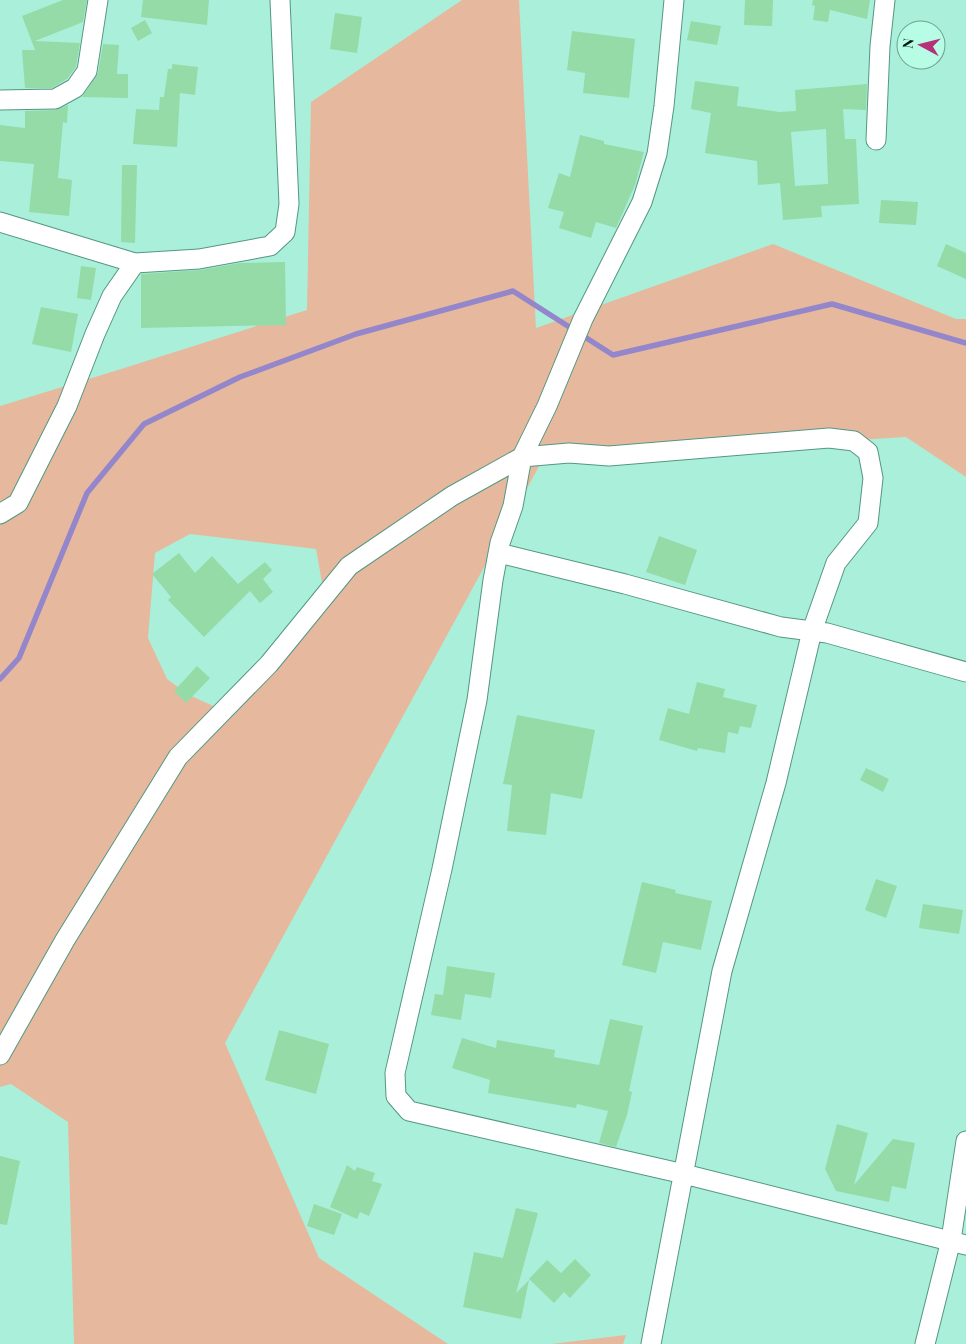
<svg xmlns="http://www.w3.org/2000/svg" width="966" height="1344" font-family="'Playfair Display',serif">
	<rect width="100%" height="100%" fill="#aaefd9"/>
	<path fill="#e6b99e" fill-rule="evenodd" d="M 462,0 L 519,0 L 536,328 L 773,244 L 956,319 L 966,319 L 966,477 L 906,437 L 543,459 L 225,1043 L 319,1258 L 448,1344 L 74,1344 L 68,1122 L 11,1084 L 0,1087 L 0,406 L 118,370 L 307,310 L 311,102 ZM 190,534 L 316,549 L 327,610 L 229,713 L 189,695 L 167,679 L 148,638 L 155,553 Z
		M 626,1335 L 623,1344 L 551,1344 Z"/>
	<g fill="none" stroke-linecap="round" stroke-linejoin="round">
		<path stroke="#9486cb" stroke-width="5.5" d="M 0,679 L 19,658 L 87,493 L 144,424 L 240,377 L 356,334 L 513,291 L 613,355 L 832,304 L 966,343"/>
	</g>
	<path fill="#94dba8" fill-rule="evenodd" d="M 63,0 L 87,0 L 83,22 L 35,41 L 80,43 L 76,67 L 67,79 L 52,88 L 25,88 L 22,50 L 35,50 L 22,16 Z
		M 143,0 L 209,0 L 207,25 L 141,17 Z
		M 745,0 L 773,0 L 772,26 L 744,25 Z
		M 813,0 L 870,0 L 867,19 L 830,10 L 828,22 L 813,20 L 815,6 L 812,5 Z
		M 335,13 L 362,17 L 357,53 L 330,49 Z
		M 145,20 L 152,33 L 138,41 L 131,28 Z
		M 691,21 L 721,26 L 717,45 L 687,40 Z
		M 572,31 L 635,39 L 629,98 L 583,93 L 585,73 L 567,70 Z
		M 103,44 L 119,45 L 117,74 L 128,74 L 128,98 L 82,97 L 98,73 Z
		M 172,64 L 198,67 L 195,95 L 180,93 L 177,147 L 133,144 L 136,109 L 159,110 L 160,97 L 164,97 L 168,69 L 172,69 Z
		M 695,81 L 739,87 L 737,106 L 779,112 L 796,111 L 795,90 L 867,84 L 866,110 L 843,109 L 845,139 L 856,139 L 859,204 L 821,206 L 822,217 L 783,220 L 780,183 L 758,185 L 757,161 L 705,153 L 711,113 L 691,109 ZM 826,129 L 828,184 L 795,186 L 791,132 Z
		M 68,105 L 67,123 L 63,122 L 58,178 L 72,180 L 69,216 L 29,212 L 34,164 L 0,161 L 0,125 L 25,128 L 25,111 L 56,110 Z
		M 580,135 L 604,141 L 604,144 L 644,152 L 635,185 L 616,228 L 596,222 L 591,238 L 559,228 L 564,212 L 548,208 L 559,173 L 570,177 Z
		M 122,165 L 137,165 L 135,243 L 121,242 Z
		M 881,200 L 918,202 L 916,225 L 879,223 Z
		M 946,244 L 966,253 L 966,279 L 937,266 Z
		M 285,262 L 286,325 L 141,328 L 141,274 L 200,270 L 240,263 Z
		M 81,266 L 96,268 L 91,300 L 77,298 Z
		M 41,307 L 78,314 L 71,352 L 32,344 Z
		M 659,536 L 697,550 L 685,585 L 646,572 Z
		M 179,553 L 195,573 L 212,556 L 238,584 L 265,562 L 272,570 L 263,579 L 273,592 L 260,603 L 250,591 L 204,637 L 168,600 L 171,597 L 152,574 Z
		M 197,666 L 210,678 L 186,703 L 174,691 Z
		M 697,682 L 725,689 L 723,697 L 757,705 L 751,728 L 740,726 L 738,734 L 728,732 L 725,753 L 698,748 L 697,751 L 659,740 L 668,708 L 689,714 Z
		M 517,715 L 595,730 L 582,799 L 551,793 L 546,835 L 507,831 L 512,785 L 503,784 Z
		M 866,768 L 889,779 L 883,792 L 860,780 Z
		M 876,879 L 897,886 L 886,918 L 865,910 Z
		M 642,882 L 676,890 L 675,893 L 712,901 L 701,950 L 663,942 L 656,973 L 622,965 Z
		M 923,904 L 963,910 L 959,934 L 919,928 Z
		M 447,966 L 495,973 L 491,998 L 465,994 L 461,1020 L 431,1015 L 435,994 L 443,995 Z
		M 610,1019 L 643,1026 L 629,1091 L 632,1092 L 627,1115 L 616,1147 L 599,1143 L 608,1111 L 577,1104 L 576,1108 L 488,1093 L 490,1080 L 452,1068 L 462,1038 L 496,1048 L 497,1040 L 555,1050 L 554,1057 L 599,1065 Z
		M 279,1030 L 329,1044 L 316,1094 L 265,1080 Z
		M 837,1124 L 868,1133 L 854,1185 L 893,1139 L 915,1143 L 906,1189 L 892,1186 L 889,1202 L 836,1191 L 825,1169 Z
		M 0,1156 L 20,1161 L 7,1225 L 0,1224 Z
		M 347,1165 L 355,1171 L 357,1167 L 375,1173 L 372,1181 L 382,1184 L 369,1216 L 360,1212 L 357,1219 L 330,1207 Z
		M 314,1204 L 342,1214 L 334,1235 L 307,1226 Z
		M 516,1208 L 538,1213 L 516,1293 L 529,1280 L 521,1319 L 463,1307 L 474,1252 L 503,1258 Z
		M 575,1259 L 591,1275 L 570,1298 L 564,1292 L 554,1303 L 529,1279 L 547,1260 L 561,1273 Z"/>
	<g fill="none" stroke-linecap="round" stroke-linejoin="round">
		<defs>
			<path id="minor" d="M 674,0 L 664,106 L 657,154 L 642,202 L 583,319 L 547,406 L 522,457 L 513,506 L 500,543 L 493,580 L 477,700 L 442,869 L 395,1073 L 396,1096 L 409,1111 L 684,1174 L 966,1245
				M 0,100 L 55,99 L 75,88 L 87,71 L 98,0
				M 876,140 L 880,46 L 885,0
				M 0,222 L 135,263
				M 0,514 L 18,503 L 67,406 L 95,334 L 112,296 L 135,263 L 199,259 L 270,246 L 285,232 L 289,204 L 280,0
				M 499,553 L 625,584 L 781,627 L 827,633 L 966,672
				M 0,1055 L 65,940 L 178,757 L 269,664 L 349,566 L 452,496 L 522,457 L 569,453 L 609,456 L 829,438 L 854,441 L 868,452 L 873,478 L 868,523 L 836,563 L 812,631 L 776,783 L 722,971 L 651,1344
				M 925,1344 L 951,1240 L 966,1141"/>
		</defs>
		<use href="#minor" stroke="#549783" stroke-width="21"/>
		<use href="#minor" stroke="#fff" stroke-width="19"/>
	</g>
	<g transform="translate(921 45) rotate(277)"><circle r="24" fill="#b7fde6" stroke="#6ea190"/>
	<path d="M0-4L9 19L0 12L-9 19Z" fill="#b63278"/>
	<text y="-8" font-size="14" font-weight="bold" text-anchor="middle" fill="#00160f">N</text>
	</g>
</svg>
